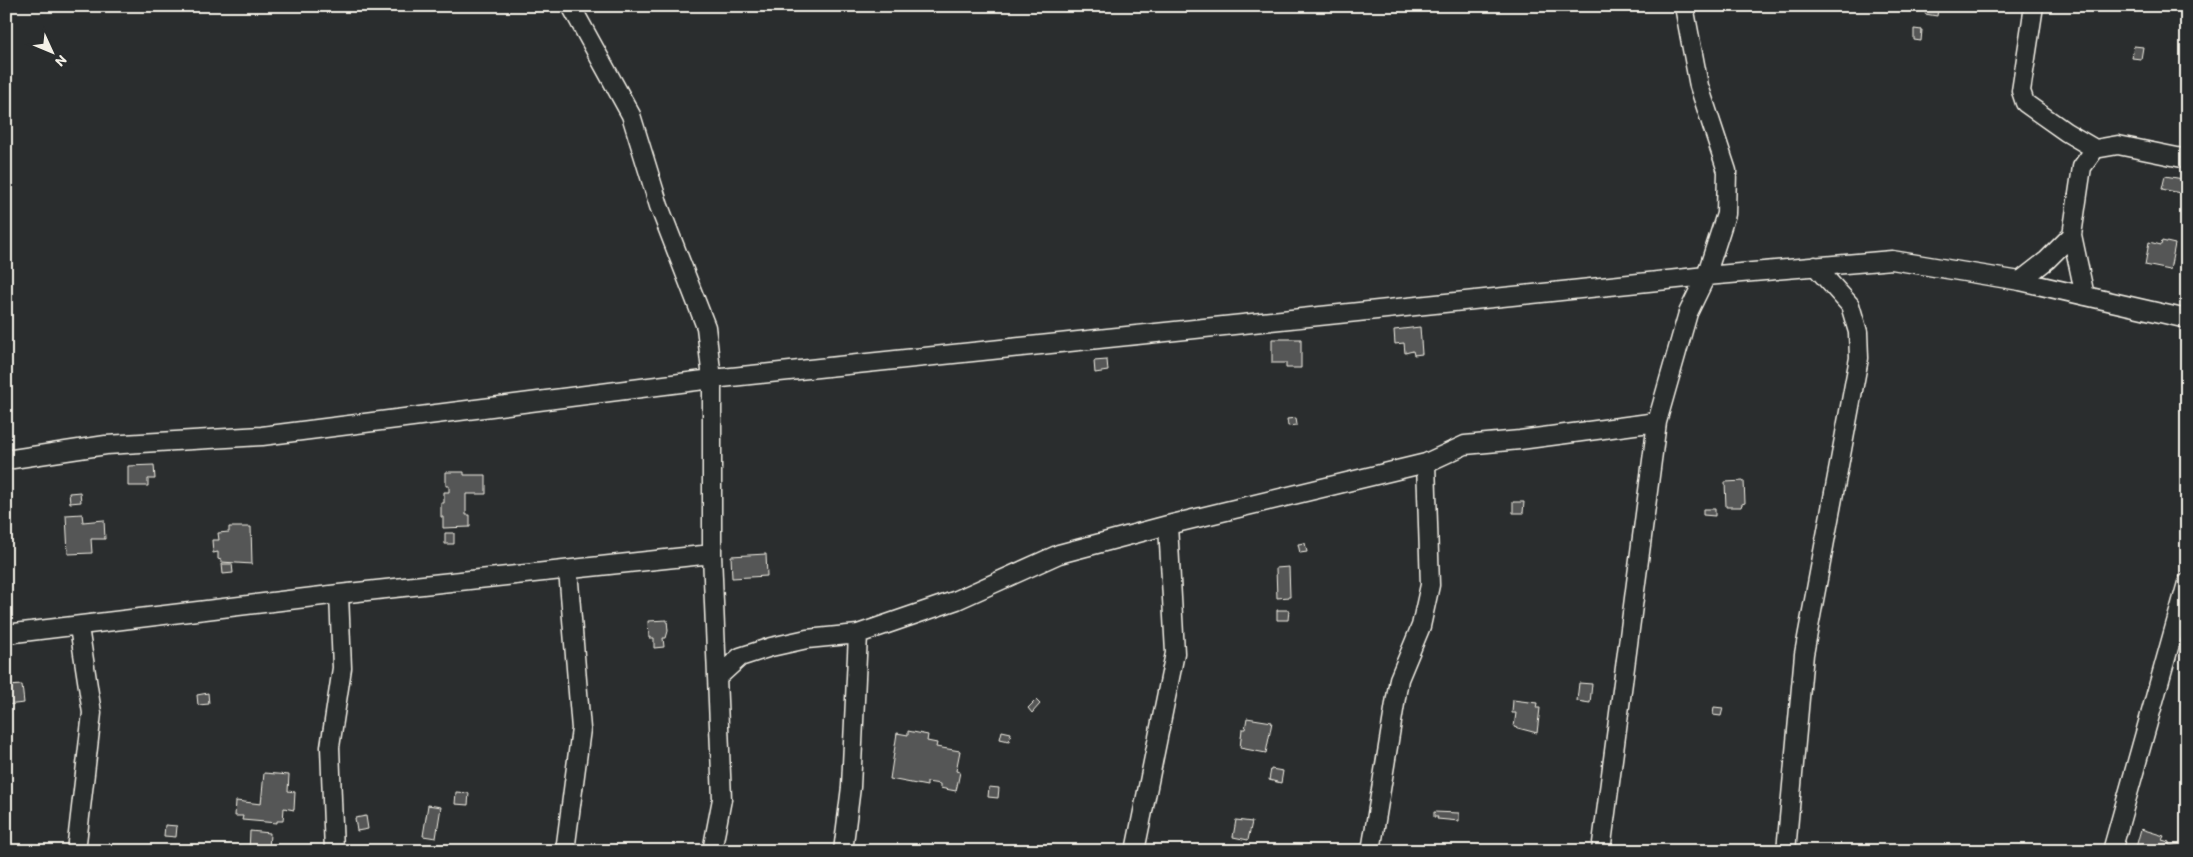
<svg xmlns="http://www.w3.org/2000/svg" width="2193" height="857" font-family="Itim,sans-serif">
	<rect width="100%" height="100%" fill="#2a2d2e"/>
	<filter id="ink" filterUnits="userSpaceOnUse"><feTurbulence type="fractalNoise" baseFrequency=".02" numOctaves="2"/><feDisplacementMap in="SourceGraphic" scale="10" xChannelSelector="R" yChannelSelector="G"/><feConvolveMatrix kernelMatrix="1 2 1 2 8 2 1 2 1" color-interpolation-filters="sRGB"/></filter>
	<g filter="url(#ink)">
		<path fill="#555756" stroke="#f4f1e8" d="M 1926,6 L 1943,6 L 1942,10 L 1938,9 L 1937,16 L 1925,14 Z
			M 1914,29 L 1922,30 L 1921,41 L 1914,40 Z
			M 2134,46 L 2143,47 L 2141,59 L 2132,58 Z
			M 2165,176 L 2183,179 L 2180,193 L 2162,189 Z
			M 2162,241 L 2175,244 L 2170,270 L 2145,265 L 2149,242 L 2161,245 Z
			M 1420,327 L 1422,354 L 1414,355 L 1413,351 L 1405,353 L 1404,343 L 1395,344 L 1394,330 Z
			M 1272,339 L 1301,339 L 1301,368 L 1286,368 L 1286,363 L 1272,363 Z
			M 1107,360 L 1108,371 L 1095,373 L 1094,361 Z
			M 1296,418 L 1297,425 L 1288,426 L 1287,419 Z
			M 154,465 L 155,479 L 148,479 L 148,486 L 128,486 L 128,466 Z
			M 446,472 L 464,472 L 464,475 L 486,475 L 486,494 L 466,494 L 466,515 L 470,515 L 470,527 L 443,528 L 443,517 L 441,517 L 441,503 L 444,503 L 444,492 L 449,492 L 449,486 L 446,486 Z
			M 1744,481 L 1745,503 L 1742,504 L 1741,507 L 1726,507 L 1725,482 Z
			M 80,492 L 81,502 L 70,503 L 69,493 Z
			M 1513,502 L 1524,502 L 1523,513 L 1513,513 Z
			M 1703,509 L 1715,509 L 1715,516 L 1703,515 Z
			M 82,514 L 83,522 L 104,520 L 105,539 L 91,539 L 92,553 L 68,554 L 66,515 Z
			M 229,527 L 251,527 L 252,564 L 221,562 L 221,560 L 218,559 L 218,552 L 213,553 L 212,540 L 219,540 L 218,533 L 229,532 Z
			M 445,533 L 454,533 L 454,544 L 445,544 Z
			M 1305,543 L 1307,552 L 1300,553 L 1298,544 Z
			M 766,554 L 767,576 L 732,578 L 731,556 Z
			M 222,564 L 232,564 L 233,573 L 223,574 Z
			M 1289,567 L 1290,597 L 1277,598 L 1276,568 Z
			M 1277,610 L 1289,610 L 1288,620 L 1277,620 Z
			M 667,620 L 668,631 L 666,638 L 663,638 L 664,647 L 654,648 L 654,638 L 649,638 L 648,621 Z
			M 6,674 L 8,686 L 22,685 L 24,703 L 6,705 Z
			M 1579,683 L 1592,684 L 1590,703 L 1577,701 Z
			M 208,693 L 209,704 L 198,705 L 197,695 Z
			M 1036,700 L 1040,704 L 1032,713 L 1028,708 Z
			M 1513,700 L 1537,703 L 1536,708 L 1540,708 L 1537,733 L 1514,727 L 1516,713 L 1512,713 Z
			M 1714,707 L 1723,708 L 1721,716 L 1713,715 Z
			M 1247,718 L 1272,722 L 1266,753 L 1240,748 L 1242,729 L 1245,729 Z
			M 908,731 L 928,735 L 927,741 L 937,743 L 936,747 L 960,751 L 956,771 L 960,772 L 956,791 L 940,788 L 940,784 L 927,782 L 927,786 L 890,779 L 897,733 L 908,735 Z
			M 1002,731 L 1011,733 L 1009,741 L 1000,739 Z
			M 1271,769 L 1283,771 L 1281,783 L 1269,780 Z
			M 264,773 L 289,775 L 288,791 L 295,792 L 294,810 L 284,808 L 283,821 L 277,821 L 277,823 L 242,820 L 243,816 L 235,816 L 236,801 L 261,804 Z
			M 989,787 L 999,788 L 998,798 L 988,797 Z
			M 456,792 L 469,793 L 468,805 L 455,804 Z
			M 428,805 L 441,807 L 436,838 L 423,836 Z
			M 1434,812 L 1459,813 L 1459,821 L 1437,819 L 1438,817 L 1434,817 Z
			M 366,816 L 368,829 L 357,831 L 355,818 Z
			M 1236,820 L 1252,822 L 1248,840 L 1233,837 Z
			M 165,825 L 177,826 L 176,837 L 164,836 Z
			M 2141,829 L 2164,836 L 2162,840 L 2169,842 L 2169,845 L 2178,847 L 2177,851 L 2135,851 Z
			M 250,831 L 270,833 L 269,851 L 249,851 Z"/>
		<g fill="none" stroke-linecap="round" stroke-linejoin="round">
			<defs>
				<path id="street" d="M 571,6 L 631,115 L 659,206 L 706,327 L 712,379 L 712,554 L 722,799 L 712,851
					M 2034,6 L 2021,91 L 2025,103 L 2066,132 L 2095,149 L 2118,145 L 2187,159
					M 2072,235 L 2085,296
					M 2020,281 L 2047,260 L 2072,235 L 2082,167 L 2095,149
					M 6,460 L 106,445 L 262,436 L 712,379 L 1706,276 L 1892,260 L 2020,281 L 2187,319
					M 6,634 L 339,594 L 712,554
					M 717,678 L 740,657 L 771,647 L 807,639 L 858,634 L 957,600 L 1059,554 L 1168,525 L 1426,463 L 1465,445 L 1520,440 L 1657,422
					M 76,851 L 92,713 L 79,627
					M 334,851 L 330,747 L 342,668 L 339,594
					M 565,851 L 581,729 L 568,570
					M 843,851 L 851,787 L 858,634
					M 1135,851 L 1175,653 L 1168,525
					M 1371,851 L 1399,679 L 1421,626 L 1430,585 L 1426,463
					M 1601,851 L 1657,422 L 1688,313 L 1706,276 L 1726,214 L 1727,171 L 1699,86 L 1684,6
					M 1786,851 L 1804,654 L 1859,358 L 1858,332 L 1850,305 L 1815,266
					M 2112,851 L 2187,583"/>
			</defs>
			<use href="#street" stroke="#f4f1e8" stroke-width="21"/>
			<use href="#street" stroke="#2a2d2e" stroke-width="18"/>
		</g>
	</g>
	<rect width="2193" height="857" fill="none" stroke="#2a2d2e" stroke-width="25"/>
	<rect x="12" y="12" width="2168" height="832" fill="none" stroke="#f4f1e8" stroke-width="2" filter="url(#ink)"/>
	<g transform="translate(52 52) rotate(134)" stroke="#2a2d2e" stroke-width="4" paint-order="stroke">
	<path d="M0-4L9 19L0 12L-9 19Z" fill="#f4f1e8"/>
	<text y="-8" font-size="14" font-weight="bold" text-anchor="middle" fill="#f4f1e8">N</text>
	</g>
</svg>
